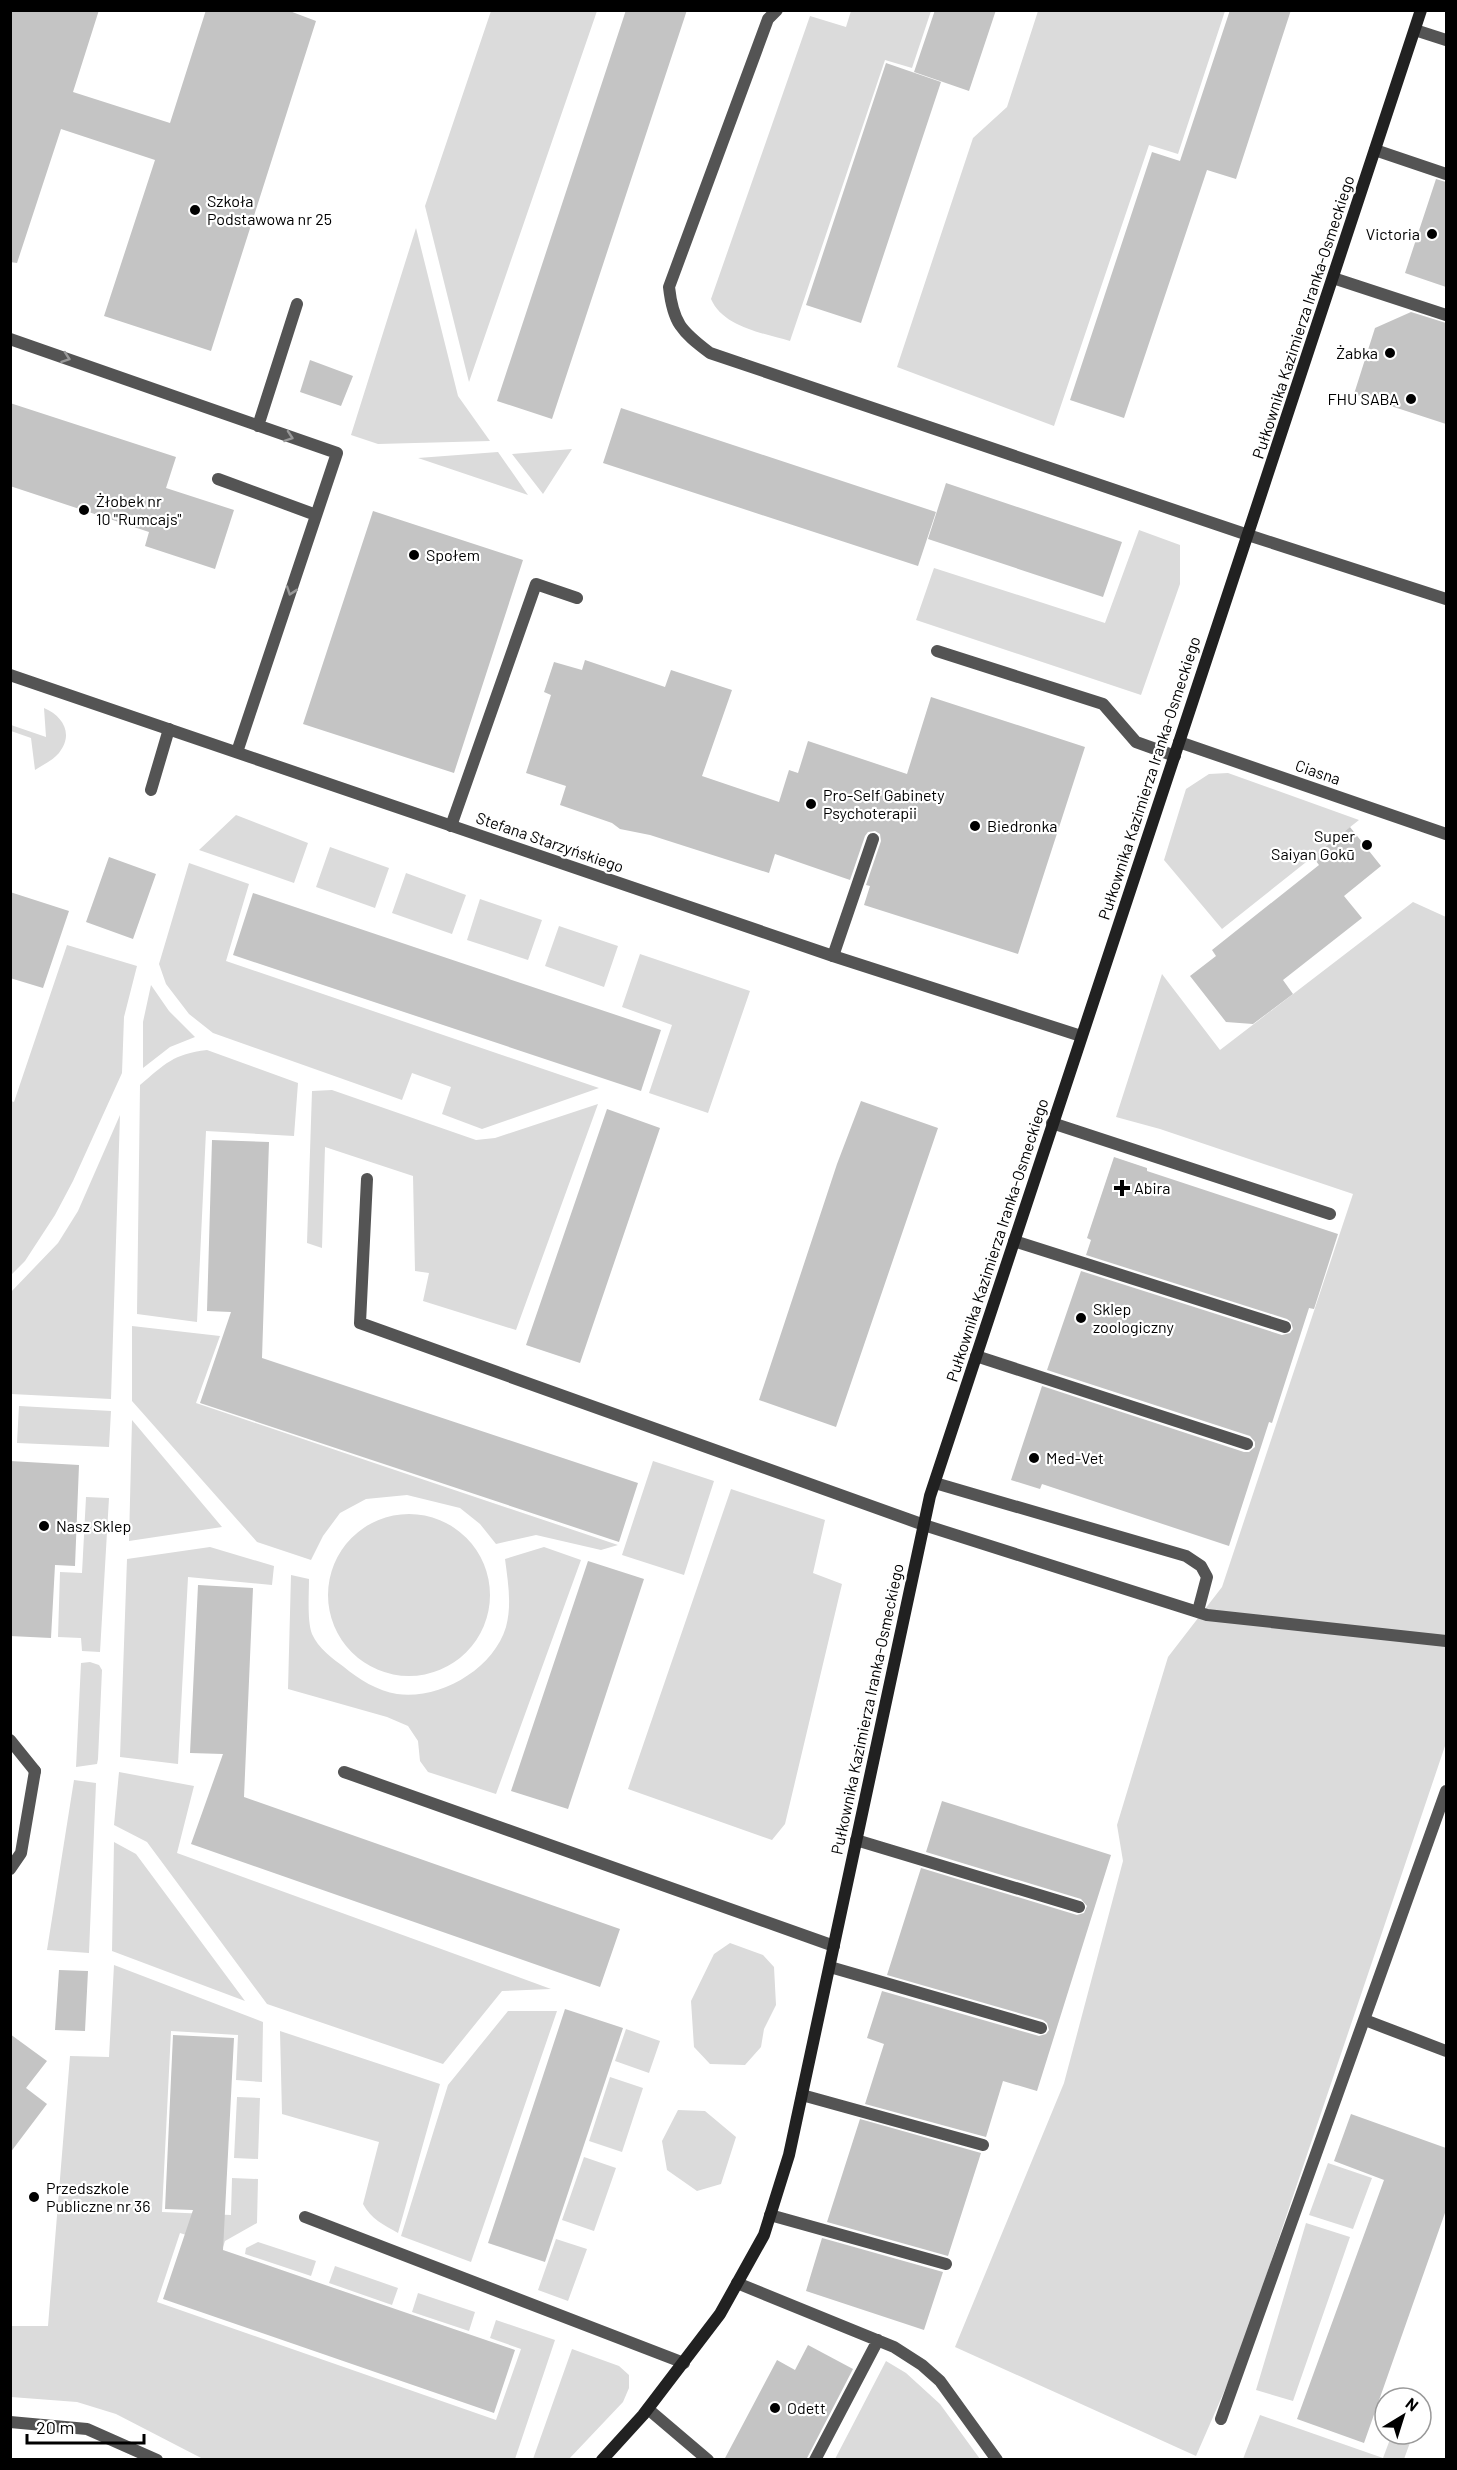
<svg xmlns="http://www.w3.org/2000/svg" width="1457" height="2470" font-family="Barlow,sans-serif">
	<rect width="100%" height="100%" fill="#fff"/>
	<path fill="#dbdbdb" d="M 491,11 L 597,11 L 469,382 L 425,206 Z
		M 851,11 L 931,11 L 912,68 L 885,60 L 790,341 C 763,333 723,327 711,299 L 810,16 L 846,27 Z
		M 1038,11 L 1225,11 L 1178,154 L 1149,145 L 1054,426 L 897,367 L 973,138 L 1007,107 Z
		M 416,228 L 458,396 L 490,441 L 378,444 L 351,435 Z
		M 572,449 L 543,494 L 512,454 Z
		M 498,452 L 528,495 L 418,458 Z
		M 1139,530 L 1180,545 L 1180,584 L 1141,695 L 916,620 L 934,568 L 1105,623 Z
		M 44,708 C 63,716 74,734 59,753 C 53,760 43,765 35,770 L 31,738 L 11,731 L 11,725 L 46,737 Z
		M 1228,773 L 1359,820 L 1222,929 L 1164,860 L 1186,789 L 1209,774 Z
		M 236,815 L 308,843 L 294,883 L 199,850 Z
		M 330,847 L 389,868 L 375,908 L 316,887 Z
		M 189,863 L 249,884 L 226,961 L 599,1088 L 482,1129 L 442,1114 L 451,1087 L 412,1073 L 402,1100 L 213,1033 L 189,1014 L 166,984 L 159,964 Z
		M 406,873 L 466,895 L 452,934 L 392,913 Z
		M 480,899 L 542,920 L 528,960 L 467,940 Z
		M 1413,902 L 1446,917 L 1446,1743 L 1237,2362 L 1196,2456 L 955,2347 L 1064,2083 L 1123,1861 L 1117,1825 L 1168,1657 L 1222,1587 L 1353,1194 L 1160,1129 L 1116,1117 L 1162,974 L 1220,1050 Z
		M 559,926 L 618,946 L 604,987 L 545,966 Z
		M 67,945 L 137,966 L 124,1017 L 122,1073 L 73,1181 L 55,1215 L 25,1261 L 11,1275 L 11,1101 L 14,1102 Z
		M 640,954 L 750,991 L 708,1113 L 649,1093 L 672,1025 L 622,1007 Z
		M 151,985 L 169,1011 L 195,1037 L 170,1047 L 143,1068 L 143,1022 Z
		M 207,1050 L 298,1083 L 294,1136 L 206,1131 L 197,1322 L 137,1314 L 140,1085 C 165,1064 173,1054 207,1050 Z
		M 332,1090 L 476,1140 L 495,1138 L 598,1104 L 516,1330 L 423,1301 L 429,1273 L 415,1271 L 413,1176 L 325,1147 L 322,1248 L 307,1243 L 312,1091 Z
		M 120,1115 L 111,1399 L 11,1394 L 11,1292 L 58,1243 L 78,1211 Z
		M 132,1326 L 220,1336 L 196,1403 L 618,1545 L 601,1550 L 536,1535 L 496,1544 L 480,1524 L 460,1508 L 407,1495 L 366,1499 L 340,1513 L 323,1536 L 311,1560 L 257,1542 L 132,1401 Z
		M 19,1406 L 111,1411 L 109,1447 L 17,1443 Z
		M 132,1420 L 222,1527 L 129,1541 Z
		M 653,1461 L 714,1481 L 684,1575 L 622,1555 Z
		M 731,1489 L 825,1520 L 813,1573 L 842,1584 L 785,1824 L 772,1840 L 628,1789 Z
		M 86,1497 L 109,1498 L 100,1652 L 82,1651 L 81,1638 L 58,1637 L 60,1572 L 82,1573 Z
		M328 1595a81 81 0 1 1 162 0a81 81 0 1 1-162 0Z
		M 210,1547 L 274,1566 L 272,1585 L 188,1577 L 178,1764 L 120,1757 L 127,1559 Z
		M 544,1547 L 581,1560 L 496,1794 L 428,1772 L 420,1761 L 418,1741 L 408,1726 L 387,1717 L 288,1689 L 291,1575 L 309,1579 C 309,1594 307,1621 312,1634 C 318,1648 333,1659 344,1667 C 358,1679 378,1691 397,1694 C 439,1700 493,1670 506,1627 C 512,1605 508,1582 505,1559 Z
		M 90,1662 L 99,1665 L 102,1670 L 98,1759 L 97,1764 L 76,1767 L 81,1663 Z
		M 119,1772 L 194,1786 L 177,1853 L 551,1989 L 502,1991 L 443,2064 L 267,2004 L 147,1842 L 114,1825 Z
		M 74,1780 L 96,1783 L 89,1953 L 47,1950 Z
		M 114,1842 L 136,1854 L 245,2001 L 112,1951 Z
		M 730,1943 L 763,1955 L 774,1967 L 776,2005 L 764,2029 L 761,2047 L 745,2065 L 710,2064 L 694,2047 L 691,2001 L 714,1954 Z
		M 114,1965 L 263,2022 L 262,2082 L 236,2080 L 238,2035 L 171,2031 L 162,2212 L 231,2215 L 232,2178 L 258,2179 L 257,2223 L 225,2241 L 223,2247 L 180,2233 L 157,2302 L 496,2420 L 521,2349 L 490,2338 L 496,2320 L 555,2340 L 515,2459 L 205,2460 L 116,2414 L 77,2402 L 11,2397 L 10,2326 L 48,2326 L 70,2056 L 109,2057 Z
		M 508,2011 L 557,2011 L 471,2262 L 401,2236 L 448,2085 Z
		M 626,2029 L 660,2041 L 649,2073 L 615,2061 Z
		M 280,2031 L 440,2084 L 398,2233 C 384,2225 371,2219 363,2204 L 379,2142 L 282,2114 Z
		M 610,2077 L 643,2088 L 622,2152 L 589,2141 Z
		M 237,2097 L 260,2098 L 258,2159 L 234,2158 Z
		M 678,2110 L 705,2111 L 736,2137 L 721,2184 L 697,2191 L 667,2170 L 662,2141 Z
		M 584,2157 L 616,2168 L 594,2231 L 562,2220 Z
		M 1328,2163 L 1372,2178 L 1353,2229 L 1309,2215 Z
		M 1306,2223 L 1350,2237 L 1293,2401 L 1256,2390 Z
		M 556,2239 L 587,2249 L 568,2301 L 538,2290 Z
		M 258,2242 L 316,2261 L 311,2276 L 245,2254 L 246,2248 Z
		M 335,2266 L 398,2288 L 392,2305 L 329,2283 Z
		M 418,2293 L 475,2312 L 469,2331 L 412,2312 Z
		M 572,2349 L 619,2366 L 629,2375 L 629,2388 L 623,2402 L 569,2459 L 533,2459 Z
		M 886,2361 L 906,2373 L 940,2404 L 980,2459 L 835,2459 Z
		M 1260,2415 L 1383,2458 L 1392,2434 L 1409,2434 L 1411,2440 L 1404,2459 L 1243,2459 Z"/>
	<path fill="#c4c4c4" d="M 10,10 L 99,10 L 73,92 L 170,123 L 206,10 L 287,10 L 316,21 L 211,351 L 104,316 L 155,160 L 61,129 L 17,263 L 10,262 Z
		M 626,10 L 687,10 L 552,419 L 497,401 Z
		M 935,10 L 996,10 L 969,91 L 914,72 Z
		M 1230,10 L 1291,10 L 1236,179 L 1207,170 L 1124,418 L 1070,400 L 1152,152 L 1180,161 Z
		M 886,63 L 941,82 L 861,323 L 806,305 Z
		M 1436,179 L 1446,182 L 1446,287 L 1405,273 Z
		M 1411,312 L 1446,323 L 1446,424 L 1354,394 L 1375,328 Z
		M 310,360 L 353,376 L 341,406 L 300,392 Z
		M 10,403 L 176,457 L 166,488 L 234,510 L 215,569 L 145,546 L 149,532 L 10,486 Z
		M 621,408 L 936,512 L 918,566 L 603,463 Z
		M 946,483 L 1122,542 L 1103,597 L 928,539 Z
		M 373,511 L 523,560 L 454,773 L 303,724 Z
		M 585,660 L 665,687 L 671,670 L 732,690 L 702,776 L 779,802 L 789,770 L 798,773 L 808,741 L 907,774 L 931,697 L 1085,747 L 1018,954 L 864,905 L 870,886 L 866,885 L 881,841 L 880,834 L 875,831 L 868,832 L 865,836 L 850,880 L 775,854 L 769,873 L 650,835 L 620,829 L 612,823 L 560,805 L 566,786 L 526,773 L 551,695 L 544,692 L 554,662 L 582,670 Z
		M 1350,827 L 1381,866 L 1344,896 L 1362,918 L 1283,980 L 1293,994 L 1253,1024 L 1226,1022 L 1190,976 L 1216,956 L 1212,950 L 1319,865 L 1313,857 Z
		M 109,857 L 156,874 L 133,939 L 86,922 Z
		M 10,892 L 69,911 L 43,988 L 10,978 Z
		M 253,893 L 661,1030 L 641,1091 L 233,955 Z
		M 861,1101 L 938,1128 L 836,1427 L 759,1400 L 837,1164 Z
		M 607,1109 L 660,1128 L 580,1363 L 526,1345 Z
		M 212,1140 L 269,1142 L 262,1358 L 638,1483 L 619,1542 L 200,1403 L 231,1312 L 207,1311 Z
		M 1114,1157 L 1147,1168 L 1147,1171 L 1338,1234 L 1314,1309 L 1309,1308 L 1272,1423 L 1269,1422 L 1229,1546 L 1042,1484 L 1040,1489 L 1011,1480 L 1042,1386 L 1244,1452 L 1249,1452 L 1255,1447 L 1255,1442 L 1250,1436 L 1047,1370 L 1081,1271 L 1282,1335 L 1290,1333 L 1293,1329 L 1291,1322 L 1287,1319 L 1086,1255 L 1091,1240 L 1087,1238 Z
		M 10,1461 L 79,1465 L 75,1566 L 55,1565 L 51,1638 L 10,1636 Z
		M 588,1561 L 644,1579 L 568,1809 L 511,1791 Z
		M 198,1585 L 253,1588 L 244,1797 L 620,1929 L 600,1987 L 191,1844 L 223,1754 L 190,1753 Z
		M 942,1801 L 1111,1855 L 1037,2091 L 1003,2081 L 986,2137 L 865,2104 L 884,2044 L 867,2038 L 882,1991 L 1039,2036 L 1046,2034 L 1049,2030 L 1047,2023 L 1043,2020 L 887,1975 L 921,1868 L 1077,1915 L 1084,1913 L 1087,1906 L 1081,1899 L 926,1852 Z
		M 59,1970 L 88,1971 L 85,2031 L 55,2030 Z
		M 565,2009 L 623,2028 L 545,2262 L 488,2243 Z
		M 10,2034 L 47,2061 L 26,2088 L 47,2104 L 10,2153 Z
		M 173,2035 L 234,2038 L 223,2250 L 515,2350 L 494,2413 L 163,2299 L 193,2210 L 165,2209 Z
		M 1351,2114 L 1446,2148 L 1446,2210 L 1364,2443 L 1297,2419 L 1384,2180 L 1334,2161 Z
		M 860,2119 L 981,2153 L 948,2256 L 827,2222 Z
		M 822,2238 L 943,2272 L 924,2330 L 806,2291 Z
		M 808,2345 L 853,2369 L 806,2460 L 724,2460 L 777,2360 L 795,2370 Z"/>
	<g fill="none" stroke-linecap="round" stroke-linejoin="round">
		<path stroke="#545454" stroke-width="12" d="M 777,10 L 768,19 L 669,287 C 673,323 681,331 710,353 L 1248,535 L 1446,599
			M 1415,30 L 1446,40
			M 1375,150 L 1446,174
			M 1333,278 L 1446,315
			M 10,339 L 337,453 L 237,752
			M 258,426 L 297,304
			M 218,479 L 316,515
			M 937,651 L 1103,704 L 1136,742 L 1175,756
			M 151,790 L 169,729
			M 451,826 L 536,584 L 577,598
			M 833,956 L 873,839
			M 1052,1123 L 1330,1214
			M 367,1179 L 360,1323 L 924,1525 L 1207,1615 L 1446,1641
			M 1014,1241 L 1285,1327
			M 976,1356 L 1247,1444
			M 935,1483 L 1186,1556 L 1201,1566 L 1207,1577 L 1198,1611
			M 10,1740 L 35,1771
			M 344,1772 L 834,1946
			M 856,1840 L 1079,1907
			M 830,1967 L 1041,2028
			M 1365,2020 L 1446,2051
			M 802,2095 L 983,2145
			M 770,2215 L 946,2264
			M 305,2217 L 684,2363
			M 737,2283 L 894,2347 L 922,2365 L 940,2381 L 997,2460
			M 648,2409 L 708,2460
			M 1221,2419 L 1446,1791
			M 815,2460 L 878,2340"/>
		<path stroke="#545454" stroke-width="12" d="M 10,675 L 833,956 L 1081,1036
			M 1179,742 L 1446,834
			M 10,1869 L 21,1853 L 35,1771
			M 10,2422 L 87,2429 L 157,2460"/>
		<path stroke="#212121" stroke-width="12" d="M 602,2460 L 643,2415 L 720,2314 L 764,2235 L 789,2155 L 930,1496 L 1421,10"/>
	</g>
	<defs><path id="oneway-chevron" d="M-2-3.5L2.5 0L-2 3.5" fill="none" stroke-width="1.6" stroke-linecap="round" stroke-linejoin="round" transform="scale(1.5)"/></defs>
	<g stroke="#989898">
		<use href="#oneway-chevron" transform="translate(66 358) rotate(19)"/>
		<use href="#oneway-chevron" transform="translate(289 437) rotate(19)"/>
		<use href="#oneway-chevron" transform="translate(291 591) rotate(109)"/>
	</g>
	<g fill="#000" stroke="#fff" stroke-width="2">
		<circle cx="195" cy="210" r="6"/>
		<circle cx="1432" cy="234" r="6"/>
		<circle cx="1390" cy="353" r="6"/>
		<circle cx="1411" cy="399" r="6"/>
		<circle cx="84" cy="510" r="6"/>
		<circle cx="414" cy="555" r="6"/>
		<circle cx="811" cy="804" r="6"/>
		<circle cx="975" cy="826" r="6"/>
		<circle cx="1367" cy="845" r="6"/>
		<path d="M1119 1179h6v6h6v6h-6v6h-6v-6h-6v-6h6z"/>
		<circle cx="1081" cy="1318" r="6"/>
		<circle cx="1034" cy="1458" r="6"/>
		<circle cx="44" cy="1526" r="6"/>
		<circle cx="34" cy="2197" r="6"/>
		<circle cx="775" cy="2408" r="6"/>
	</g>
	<g text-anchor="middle" stroke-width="4.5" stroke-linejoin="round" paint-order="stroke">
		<g font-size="16" fill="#000" stroke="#fff" text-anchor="start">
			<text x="207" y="207">Szkoła<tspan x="207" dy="18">Podstawowa nr 25</tspan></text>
			<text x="1420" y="240" text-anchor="end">Victoria</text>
			<text x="1378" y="359" text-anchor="end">Żabka</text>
			<text x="1399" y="405" text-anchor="end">FHU SABA</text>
			<text x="96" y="507">Żłobek nr<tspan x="96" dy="18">10 "Rumcajs"</tspan></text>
			<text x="426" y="561">Społem</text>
			<text x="823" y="801">Pro-Self Gabinety<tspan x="823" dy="18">Psychoterapii</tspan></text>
			<text x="987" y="832">Biedronka</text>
			<text x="1355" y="842" text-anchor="end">Super<tspan x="1355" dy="18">Saiyan Gokū</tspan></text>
			<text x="1134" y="1194">Abira</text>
			<text x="1093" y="1315">Sklep<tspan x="1093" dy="18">zoologiczny</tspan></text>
			<text x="1046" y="1464">Med-Vet</text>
			<text x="56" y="1532">Nasz Sklep</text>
			<text x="46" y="2194">Przedszkole<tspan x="46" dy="18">Publiczne nr 36</tspan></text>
			<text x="787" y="2414">Odett</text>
		</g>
		<g font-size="16" fill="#000" stroke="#fff">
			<text transform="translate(1303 317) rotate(-72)" y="6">Pułkownika Kazimierza Iranka-Osmeckiego</text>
			<text transform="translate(1318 772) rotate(19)" y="6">Ciasna</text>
			<text transform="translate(1149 778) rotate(-72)" y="6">Pułkownika Kazimierza Iranka-Osmeckiego</text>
			<text transform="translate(550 842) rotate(19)" y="6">Stefana Starzyńskiego</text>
			<text transform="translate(997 1240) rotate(-72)" y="6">Pułkownika Kazimierza Iranka-Osmeckiego</text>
			<text transform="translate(867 1709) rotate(-78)" y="6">Pułkownika Kazimierza Iranka-Osmeckiego</text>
		</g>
	</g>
	<rect width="1457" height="2470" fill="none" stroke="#000000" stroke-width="24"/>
	<g transform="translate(1403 2416) rotate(38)"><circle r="28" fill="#ffffff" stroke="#999999" stroke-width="1.5"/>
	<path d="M0-4.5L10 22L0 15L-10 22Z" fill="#000000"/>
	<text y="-9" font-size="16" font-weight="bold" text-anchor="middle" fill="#000000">N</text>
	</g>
	<path d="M27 2434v9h117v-9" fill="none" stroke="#000000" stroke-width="3"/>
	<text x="36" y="2434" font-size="18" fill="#000000" stroke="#ffffff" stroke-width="4.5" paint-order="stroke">20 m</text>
</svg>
